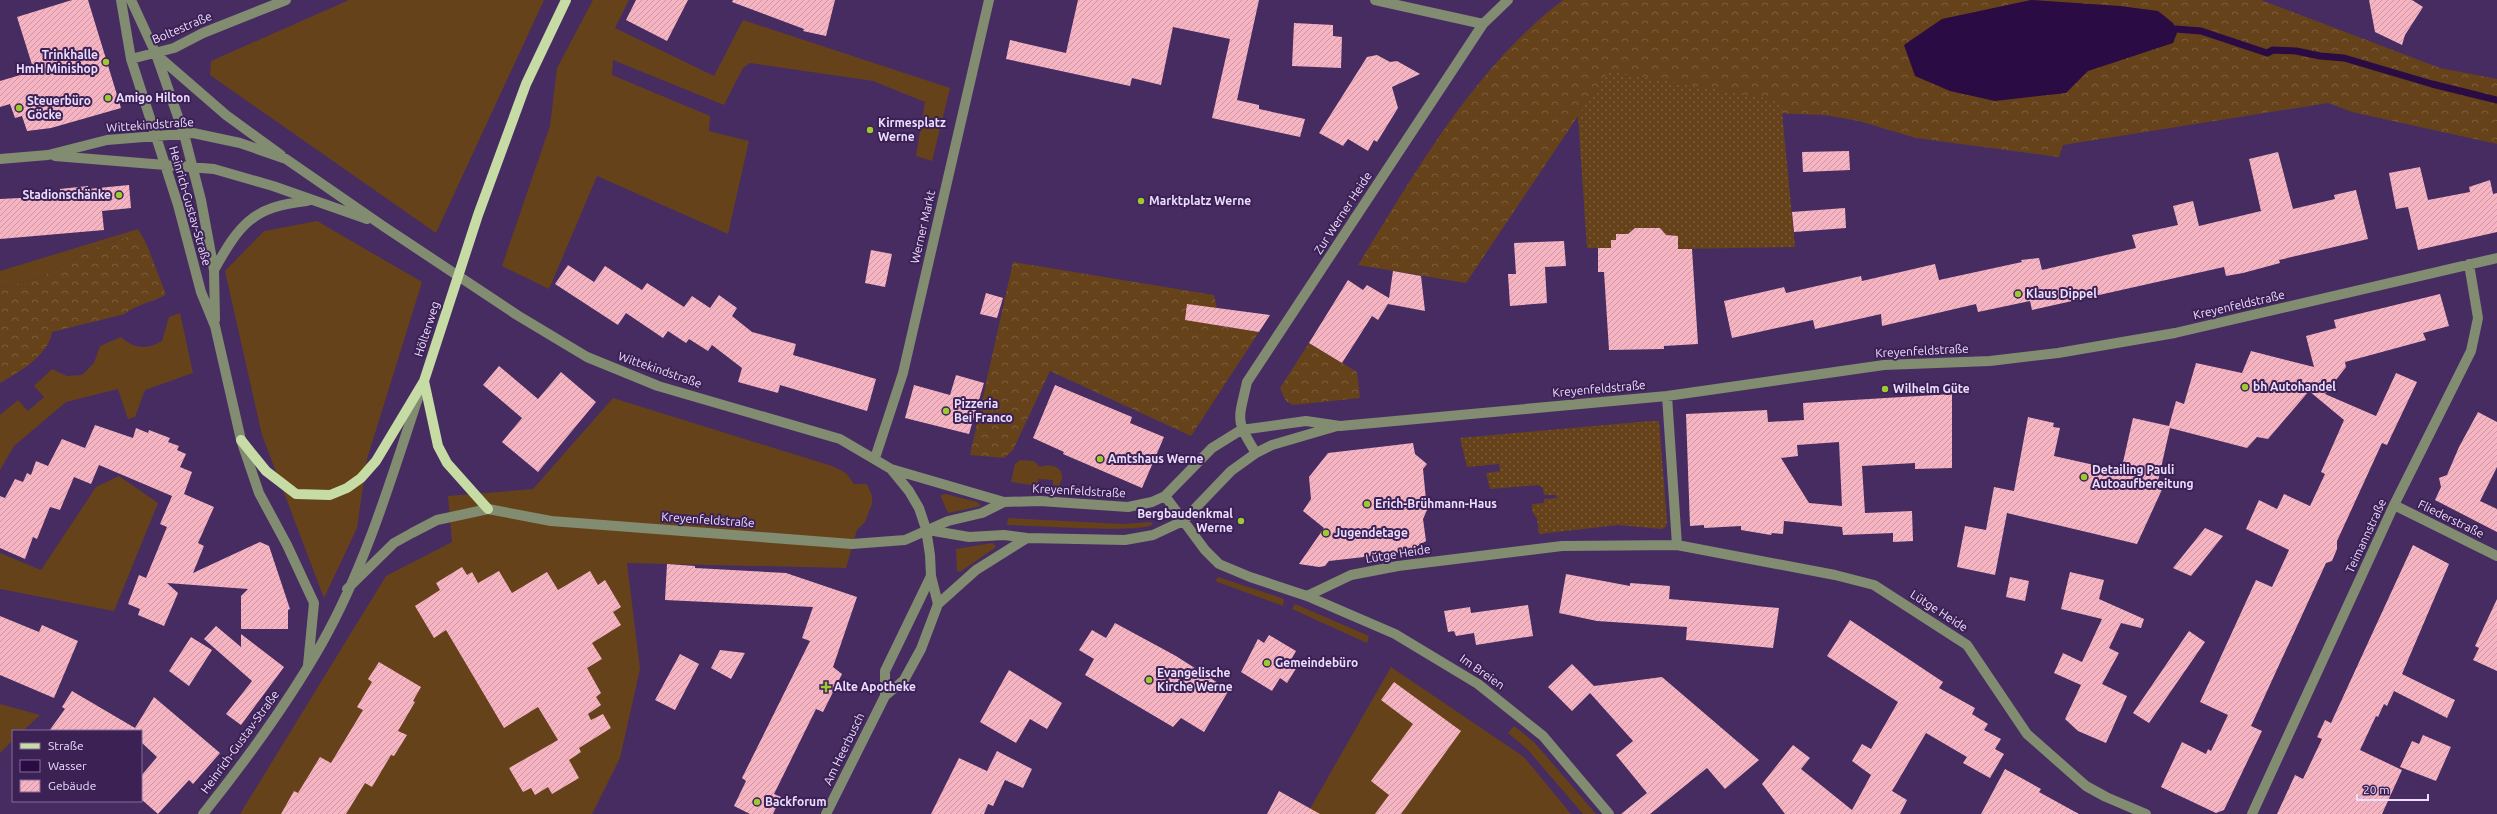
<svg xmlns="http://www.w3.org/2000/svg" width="2497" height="814" font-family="Ubuntu,sans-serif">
	<defs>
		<pattern id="forest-crowns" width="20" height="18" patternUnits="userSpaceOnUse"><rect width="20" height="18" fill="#66421b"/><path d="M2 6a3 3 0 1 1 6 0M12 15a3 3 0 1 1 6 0" fill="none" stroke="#7c5d3d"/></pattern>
		<pattern id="garden-dots" width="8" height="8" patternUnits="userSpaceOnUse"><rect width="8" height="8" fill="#66421b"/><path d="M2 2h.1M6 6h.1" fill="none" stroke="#7c5d3d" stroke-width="1.8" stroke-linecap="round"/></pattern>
		<pattern id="building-hatch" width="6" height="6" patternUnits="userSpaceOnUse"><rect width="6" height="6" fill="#f6b4c2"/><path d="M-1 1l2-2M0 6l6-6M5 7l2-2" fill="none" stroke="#ca98a4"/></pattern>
	</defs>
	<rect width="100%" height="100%" fill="#462c61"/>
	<path fill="#66421b" d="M 349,0 L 544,0 L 436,233 L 210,75 L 211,61 Z
		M 593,0 L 629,0 L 615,28 L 714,76 L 743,20 L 950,88 L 932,161 L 916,156 L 925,102 L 873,81 L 750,63 L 743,68 L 724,105 L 613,60 L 612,75 L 710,116 L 709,131 L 749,141 L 728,234 L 597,176 L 549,289 L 502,266 L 550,126 L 557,68 Z
		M 317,221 L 422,282 L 367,459 L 357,528 L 324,598 L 262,435 L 225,271 L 264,231 Z
		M 138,229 L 147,245 L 128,236 L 96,247 L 40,277 L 0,288 L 0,271 Z
		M 180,313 L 193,373 L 145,390 L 135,417 L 128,419 L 118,389 L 66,402 L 14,446 L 0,470 L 0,415 L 18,400 L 28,411 L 44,397 L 34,386 L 52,369 L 67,376 L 82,375 L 94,363 L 100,346 L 121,337 C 134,349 147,350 162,341 L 169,317 Z
		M 613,398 L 832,466 L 846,473 L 854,484 L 867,484 L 872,496 L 872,504 L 865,522 L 857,530 L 846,568 L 627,563 L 640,669 L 620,758 L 592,814 L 240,814 L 386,576 L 452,542 L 448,496 L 533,489 Z
		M 1020,460 L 1034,461 L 1040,467 C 1047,464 1063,465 1062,478 C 1062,481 1059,482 1060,487 L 1053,486 L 1053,480 L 1038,479 L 1038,486 L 1011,482 L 1015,464 Z
		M 119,476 L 158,503 L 114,611 L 0,589 L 0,553 L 41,570 L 96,487 Z
		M 945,494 L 977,502 L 981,506 L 948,513 L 941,497 L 941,495 Z
		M 1008,518 L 1123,524 L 1151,522 L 1153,524 C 1144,534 1027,525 1007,525 Z
		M 993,543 L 996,547 L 960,572 L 957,571 L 956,549 Z
		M 1218,577 L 1284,599 L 1283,606 L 1215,581 Z
		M 1295,604 L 1369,636 L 1367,643 L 1292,609 Z
		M 1391,667 L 1524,757 L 1571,814 L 1307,814 Z
		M 0,704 L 40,715 L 23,731 L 13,731 L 13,740 L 0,753 Z
		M 1514,726 L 1534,742 L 1596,814 L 1583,814 L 1528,750 L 1508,733 Z"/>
	<path fill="url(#forest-crowns)" d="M 1563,0 L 2261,0 L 2440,68 L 2497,79 L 2497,144 L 2352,112 L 2328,103 L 2063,145 L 2059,157 L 1916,138 L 1859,121 L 1825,115 L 1628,108 L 1578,116 L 1466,283 L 1358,265 C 1417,170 1473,69 1563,0 Z
		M 129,236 L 147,245 L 166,295 C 156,300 129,308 125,314 L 52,332 C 49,355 18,373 0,383 L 0,288 L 40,277 L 96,247 Z
		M 1013,262 L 1214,295 L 1217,308 L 1215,325 L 1259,332 L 1191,436 L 1050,371 L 1013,450 L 1004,458 L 970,455 Z
		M 1309,343 L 1357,372 L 1360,398 L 1293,405 L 1286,401 L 1280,388 Z"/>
	<path fill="url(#garden-dots)" d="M 1609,71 L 1781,101 L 1795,247 L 1678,249 L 1678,236 L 1666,235 L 1660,228 L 1635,228 L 1628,234 L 1616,234 L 1616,240 L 1611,241 L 1611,248 L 1587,248 L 1578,116 Z
		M 1650,421 L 1659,421 L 1667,522 L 1666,527 L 1661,529 L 1618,525 L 1539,534 L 1537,519 L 1532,511 L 1532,504 L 1544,503 L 1544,499 L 1557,498 L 1556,495 L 1544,495 L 1543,488 L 1538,485 L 1490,489 L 1486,473 L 1500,471 L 1499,464 L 1467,467 L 1460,438 Z"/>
	<path fill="#2a0b43" d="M 2031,0 L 2120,6 L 2158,11 L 2173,23 L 2177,33 L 2173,43 L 2088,71 L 2066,93 L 1995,101 L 1950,91 L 1915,76 L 1904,45 L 1942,19 Z"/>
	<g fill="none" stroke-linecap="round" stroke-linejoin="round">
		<path stroke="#2a0b43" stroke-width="7" d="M 2175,29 L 2201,31 L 2267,53 L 2273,50 L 2296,51 L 2320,56 L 2344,58 L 2432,84 L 2497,100"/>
	</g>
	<path fill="url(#building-hatch)" fill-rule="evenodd" d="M 72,0 L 88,0 L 121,108 L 51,128 L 27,131 L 22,116 L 15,118 L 10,104 L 0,107 L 0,81 L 34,71 L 17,17 Z
		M 636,0 L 688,0 L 667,41 L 626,20 Z
		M 733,0 L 835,0 L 826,36 L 803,31 L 804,29 L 732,2 Z
		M 1078,0 L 1259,0 L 1237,100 L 1259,105 L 1259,109 L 1305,119 L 1300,137 L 1212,118 L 1230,39 L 1173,27 L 1161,85 L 1132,78 L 1130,86 L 1006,59 L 1010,40 L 1066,53 Z
		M 2369,0 L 2412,0 L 2423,7 L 2405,35 L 2402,45 L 2375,32 Z
		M 1294,23 L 1333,25 L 1333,36 L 1342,37 L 1341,68 L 1292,66 Z
		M 1377,55 L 1390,62 L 1397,61 L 1420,74 L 1392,87 L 1398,108 L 1377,142 L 1374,140 L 1368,151 L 1348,139 L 1343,146 L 1319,133 L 1367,57 Z
		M 1849,151 L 1850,170 L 1803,172 L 1802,152 Z
		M 2278,152 L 2293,209 L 2335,199 L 2334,195 L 2356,190 L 2368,239 L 2279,260 L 2280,263 L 2243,273 L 2226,276 L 2224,267 L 2032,310 L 2030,301 L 1978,312 L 1976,304 L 1882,326 L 1881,314 L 1815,329 L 1813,320 L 1732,338 L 1724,301 L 1784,287 L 1786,293 L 1861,276 L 1862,281 L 1935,264 L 1939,280 L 2022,262 L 2021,260 L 2039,258 L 2042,270 L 2136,248 L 2132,235 L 2178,225 L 2173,206 L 2193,201 L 2199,226 L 2261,211 L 2249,159 Z
		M 2420,167 L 2428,200 L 2470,192 L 2469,187 L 2490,180 L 2493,194 L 2497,193 L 2497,232 L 2418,250 L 2408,207 L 2396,209 L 2389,173 Z
		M 129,185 L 131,208 L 102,211 L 104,230 L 0,239 L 0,199 L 60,196 L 60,189 L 88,186 L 88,189 Z
		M 1845,208 L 1846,228 L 1794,232 L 1792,212 Z
		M 1635,228 L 1660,228 L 1666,235 L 1678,236 L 1678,249 L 1692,249 L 1698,344 L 1664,346 L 1664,349 L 1609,350 L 1604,272 L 1598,272 L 1598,248 L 1611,248 L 1611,240 L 1616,240 L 1616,234 L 1628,234 Z
		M 1564,241 L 1566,266 L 1545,267 L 1547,303 L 1510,306 L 1508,274 L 1516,274 L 1514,243 Z
		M 871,250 L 892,254 L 885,287 L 865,283 Z
		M 568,265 L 594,282 L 605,266 L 642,290 L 647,283 L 684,307 L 692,296 L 710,308 L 719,295 L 737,308 L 732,316 L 752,332 L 796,344 L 793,355 L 876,379 L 867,411 L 780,385 L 778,393 L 738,382 L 742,368 L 712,345 L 708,351 L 689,339 L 686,343 L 668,331 L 663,338 L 626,313 L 618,325 L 555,284 Z
		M 1393,271 L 1421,276 L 1425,311 L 1388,304 L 1378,320 L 1372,316 L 1342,363 L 1309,343 L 1348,280 L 1363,290 L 1367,285 L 1389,298 Z
		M 986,293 L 1003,298 L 997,318 L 980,314 Z
		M 2440,294 L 2449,326 L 2423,333 L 2426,340 L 2345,362 L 2346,367 L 2325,394 L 2376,416 L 2396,373 L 2417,382 L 2387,445 L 2382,443 L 2337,541 L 2337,549 L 2332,561 L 2326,563 L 2251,726 L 2262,731 L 2224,810 L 2216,813 L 2161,787 L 2182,742 L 2206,754 L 2208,749 L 2211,751 L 2228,715 L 2200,702 L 2256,580 L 2272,587 L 2289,550 L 2246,529 L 2259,500 L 2277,509 L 2284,494 L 2310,506 L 2325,474 L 2321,472 L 2344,420 L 2309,391 L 2268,439 L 2257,437 L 2247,448 L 2170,428 L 2158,481 L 2165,483 L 2137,544 L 2007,513 L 1995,575 L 1957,567 L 1965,526 L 1986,530 L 1994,487 L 2014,491 L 2028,417 L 2054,423 L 2053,427 L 2060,428 L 2054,456 L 2121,471 L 2133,418 L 2169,426 L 2176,401 L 2184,404 L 2196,363 L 2242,373 L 2251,351 L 2314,367 L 2306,336 L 2336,328 L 2334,320 Z
		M 1187,304 L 1270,315 L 1259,332 L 1185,320 Z
		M 499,366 L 538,399 L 561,372 L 596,402 L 538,472 L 502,442 L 522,418 L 483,385 Z
		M 956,375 L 984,383 L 969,434 L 905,418 L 914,385 L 950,395 Z
		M 1055,385 L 1132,417 L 1130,423 L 1164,437 L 1142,488 L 1063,454 L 1064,452 L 1033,438 Z
		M 1952,394 L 1952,468 L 1915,469 L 1915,463 L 1862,466 L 1865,513 L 1912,511 L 1913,541 L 1893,542 L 1893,533 L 1843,535 L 1842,527 L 1784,521 L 1783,534 L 1772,533 L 1771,535 L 1741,530 L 1741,526 L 1704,528 L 1704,525 L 1690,526 L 1686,414 L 1767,410 L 1768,422 L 1804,420 L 1803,403 ZM 1839,442 L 1842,506 L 1809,503 L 1781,458 L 1798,456 L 1797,445 Z
		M 2478,412 L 2497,422 L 2497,467 L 2480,501 L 2497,509 L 2497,532 L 2435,500 L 2441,487 L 2439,478 L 2447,475 L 2459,447 Z
		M 95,425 L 133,438 L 136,428 L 148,433 L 149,430 L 170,438 L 168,442 L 179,446 L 177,450 L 186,454 L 180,467 L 192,472 L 184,494 L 214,507 L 198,543 L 204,546 L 193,573 L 260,542 L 269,546 L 290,609 L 288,610 L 288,629 L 241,629 L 241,596 L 248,589 L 167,583 L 178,593 L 164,626 L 138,615 L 140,609 L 128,604 L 139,575 L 146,578 L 167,527 L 160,524 L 172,496 L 99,465 L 91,484 L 74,477 L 60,510 L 50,507 L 37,539 L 33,537 L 25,559 L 0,548 L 0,496 L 5,498 L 15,479 L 23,482 L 27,473 L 31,475 L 36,461 L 48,466 L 62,439 L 85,448 Z
		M 1413,443 L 1415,454 L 1427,464 L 1423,469 L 1427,510 L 1423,519 L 1426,541 L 1407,552 L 1329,561 L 1325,566 L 1319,567 L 1299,564 L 1324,528 L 1303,511 L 1311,499 L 1309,477 L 1328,453 Z
		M 2205,528 L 2223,536 L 2191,576 L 2173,568 Z
		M 2413,545 L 2449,564 L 2402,674 L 2455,700 L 2447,718 L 2394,691 L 2387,706 L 2384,704 L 2378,717 L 2376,716 L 2360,750 L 2402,770 L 2382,814 L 2277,814 L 2295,775 L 2303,779 L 2322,739 L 2317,737 L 2325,720 L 2331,723 Z
		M 667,564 L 695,566 L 695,568 L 786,573 L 857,597 L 833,667 L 842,674 L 823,712 L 816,709 L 774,794 L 781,797 L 773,814 L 750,814 L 734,806 L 746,781 L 742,778 L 810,641 L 802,638 L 813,607 L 665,600 Z
		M 462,567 L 467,575 L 472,572 L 478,583 L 499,571 L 512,593 L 547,572 L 558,590 L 590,571 L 598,585 L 605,580 L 621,607 L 613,612 L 621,625 L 592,643 L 602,659 L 587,668 L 601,693 L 596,697 L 601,705 L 588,714 L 591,720 L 603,714 L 611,728 L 579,748 L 581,752 L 569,760 L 579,778 L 552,794 L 548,787 L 535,795 L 531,788 L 523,792 L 509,768 L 558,740 L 538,707 L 504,728 L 446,630 L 434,638 L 415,606 L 440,590 L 436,583 Z
		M 2070,572 L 2104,580 L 2099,599 L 2144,619 L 2141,628 L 2121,623 L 2109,648 L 2119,653 L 2102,684 L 2127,696 L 2106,743 L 2078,731 L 2065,719 L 2081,685 L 2054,673 L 2063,653 L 2082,662 L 2102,619 L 2061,609 Z
		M 1566,574 L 1630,586 L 1630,583 L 1670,586 L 1669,599 L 1779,608 L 1773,648 L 1686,640 L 1687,627 L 1597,621 L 1559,613 Z
		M 2010,577 L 2029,581 L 2025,601 L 2006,597 Z
		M 2497,599 L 2497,671 L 2473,660 L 2479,648 L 2475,646 Z
		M 1528,605 L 1533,636 L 1476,645 L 1474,633 L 1456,636 L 1454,631 L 1448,632 L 1444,611 L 1470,607 L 1471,613 Z
		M 0,616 L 39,632 L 42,625 L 78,641 L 54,698 L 0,675 Z
		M 1850,620 L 1943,682 L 1939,688 L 1975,708 L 1972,714 L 1988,724 L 1984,730 L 2001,739 L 1995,749 L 2004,754 L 1990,778 L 1963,763 L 1967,757 L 1926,733 L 1892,791 L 1907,800 L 1900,814 L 1785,814 L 1762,784 L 1793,745 L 1810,758 L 1801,769 L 1852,810 L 1871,775 L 1852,761 L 1862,744 L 1871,749 L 1898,702 L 1827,656 Z
		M 1115,623 L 1176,656 L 1229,690 L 1204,732 L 1181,718 L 1173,727 L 1085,675 L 1094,659 L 1079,650 L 1092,630 L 1106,638 Z
		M 216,626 L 241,647 L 241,634 L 284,667 L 241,725 L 226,714 L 252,681 L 204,639 Z
		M 2189,631 L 2205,642 L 2149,723 L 2133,713 Z
		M 1269,635 L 1296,651 L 1292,658 L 1300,662 L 1287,683 L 1280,678 L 1272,691 L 1241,672 L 1258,639 L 1264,643 Z
		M 191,637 L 212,650 L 189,686 L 169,671 Z
		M 720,650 L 745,653 L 731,679 L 711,668 Z
		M 680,654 L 699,664 L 675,710 L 655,700 Z
		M 379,662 L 421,687 L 413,701 L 415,702 L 398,731 L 407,735 L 394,756 L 391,755 L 372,787 L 365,783 L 346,814 L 281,814 L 294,791 L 298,793 L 320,757 L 331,763 L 363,710 L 357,707 L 372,682 L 368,679 Z
		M 1572,664 L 1594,686 L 1662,677 L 1759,760 L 1725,789 L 1707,768 L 1650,814 L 1621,814 L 1647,793 L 1616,755 L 1633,741 L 1590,693 L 1572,711 L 1548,687 Z
		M 1009,670 L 1062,703 L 1047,729 L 1030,719 L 1016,743 L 980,722 Z
		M 1394,682 L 1461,731 L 1401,814 L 1375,814 L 1389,795 L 1371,781 L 1413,724 L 1381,700 Z
		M 72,691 L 135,728 L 154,697 L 220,753 L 193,784 L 189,780 L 158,814 L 141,799 L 141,776 L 157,757 L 141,742 L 141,731 L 49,731 L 65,709 L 62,707 Z
		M 2423,735 L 2451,747 L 2436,781 L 2400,767 L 2412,741 L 2419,744 Z
		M 997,751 L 1032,769 L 1023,788 L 1005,780 L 993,806 L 988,804 L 984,814 L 931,814 L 959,758 L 987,771 Z
		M 2005,769 L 2041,789 L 2039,792 L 2079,814 L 1981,814 Z
		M 1279,791 L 1320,814 L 1267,814 Z"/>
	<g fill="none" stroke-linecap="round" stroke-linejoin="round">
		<path stroke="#818c71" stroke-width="10" d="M 121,0 L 131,59 L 178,205 L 201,292 L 215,326 L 241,440 L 259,493 L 287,545 L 314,603 L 308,665
			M 131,0 L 156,54 L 184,134 L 201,200 L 214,270 L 215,320
			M 1375,0 L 1483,24
			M 158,56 L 226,115 L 281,155
			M 131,59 L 174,48 L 203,33 L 286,0
			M 55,156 L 214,169 L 273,186 L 367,219
			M 0,159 L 48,155 L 107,140 L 193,133 L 240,143 L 286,159 L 383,226 L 517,315 L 587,357 L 658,386 L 840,439 L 891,469 L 909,491 L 919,508 L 926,529 L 930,555 L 931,576 L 938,604 L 921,649 L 904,680 L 885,696 L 826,814
			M 214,270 C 240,224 252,207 307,201
			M 1667,396 L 1677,545
			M 1256,453 C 1234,419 1239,419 1247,382 L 1483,24 L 1508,0
			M 875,458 L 903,373 L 989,0
			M 891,469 L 1004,502 L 1040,501 L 1128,507 L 1152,502 L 1165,496 L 1212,448 L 1241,430 L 1306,421 L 1340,426 L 1667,396 L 1884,365 L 1990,361 L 2058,353 L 2175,333 L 2497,258
			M 1165,496 L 1205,550 L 1219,564 L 1250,577 L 1307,596 L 1395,634 L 1478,684 L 1543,736 L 1609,814
			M 2394,505 L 2497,556
			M 928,530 L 969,537 L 1004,535 L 1027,538 L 1125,540 L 1153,535 L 1183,521 L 1231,471 L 1256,453 L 1272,445 L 1337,426
			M 347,589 L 394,543 L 412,533 L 437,520 L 488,509 L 551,521 L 852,544 L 905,540 L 948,521 L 982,513 L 1004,502
			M 1307,596 L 1351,575 L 1398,566 L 1562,546 L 1677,545 L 1835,575 L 1874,585 L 1967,645 L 2027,734 L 2086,786 L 2106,797 L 2146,814
			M 938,604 L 976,570 L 1027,538
			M 885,696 L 885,671 L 931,576
			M 203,814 C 247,759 288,703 322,643 C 366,565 392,476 420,392
			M 2252,814 L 2394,505 L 2471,351 L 2478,318 L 2469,264"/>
		<path stroke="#c6dca4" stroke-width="10" d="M 424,381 L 438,446 L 447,463 L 488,509
			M 241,440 L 266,471 L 296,494 L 330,495 L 347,488 L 361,478 L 376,461 L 424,381 L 478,215 L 526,84 L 566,0"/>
	</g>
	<g fill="#9dca31" stroke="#3c2155" stroke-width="1.5">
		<circle cx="106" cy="62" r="4"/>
		<circle cx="108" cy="98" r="4"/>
		<circle cx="19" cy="108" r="4"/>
		<circle cx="870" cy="130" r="4"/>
		<circle cx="119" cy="195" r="4"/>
		<circle cx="1141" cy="201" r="4"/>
		<circle cx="2018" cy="294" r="4"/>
		<circle cx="2245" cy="387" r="4"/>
		<circle cx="1885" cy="389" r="4"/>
		<circle cx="946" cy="411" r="4"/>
		<circle cx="1100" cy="459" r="4"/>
		<circle cx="2084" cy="477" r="4"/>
		<circle cx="1367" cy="504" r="4"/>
		<circle cx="1241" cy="521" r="4"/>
		<circle cx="1326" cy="533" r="4"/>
		<circle cx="1267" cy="663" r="4"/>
		<circle cx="1149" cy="680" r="4"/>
		<path d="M824 681h4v4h4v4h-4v4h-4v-4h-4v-4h4z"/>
		<circle cx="757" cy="802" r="4"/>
	</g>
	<g text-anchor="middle" stroke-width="4" stroke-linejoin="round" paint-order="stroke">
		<g font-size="12" fill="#ecdeff" stroke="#3c2155">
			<text transform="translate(182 28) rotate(-23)" y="4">Boltestraße</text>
			<text transform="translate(150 125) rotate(-4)" y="4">Wittekindstraße</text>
			<text transform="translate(190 206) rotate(74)" y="4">Heinrich-Gustav-Straße</text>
			<text transform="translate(1343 213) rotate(-57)" y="4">Zur Werner Heide</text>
			<text transform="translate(923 227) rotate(-77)" y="4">Werner Markt</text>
			<text transform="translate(2239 305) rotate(-13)" y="4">Kreyenfeldstraße</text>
			<text transform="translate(427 329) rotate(-72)" y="4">Hölterweg</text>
			<text transform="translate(1922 351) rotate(-3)" y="4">Kreyenfeldstraße</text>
			<text transform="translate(660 370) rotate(19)" y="4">Wittekindstraße</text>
			<text transform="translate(1599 389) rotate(-5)" y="4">Kreyenfeldstraße</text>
			<text transform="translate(1079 491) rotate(3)" y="4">Kreyenfeldstraße</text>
			<text transform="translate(2451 519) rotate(26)" y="4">Fliederstraße</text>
			<text transform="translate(708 520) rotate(4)" y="4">Kreyenfeldstraße</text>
			<text transform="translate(2366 536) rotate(-65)" y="4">Teimannstraße</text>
			<text transform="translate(1398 554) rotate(-9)" y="4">Lütge Heide</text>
			<text transform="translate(1939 611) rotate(33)" y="4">Lütge Heide</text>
			<text transform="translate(1482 672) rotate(35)" y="4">Im Breien</text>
			<text transform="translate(240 742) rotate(-54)" y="4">Heinrich-Gustav-Straße</text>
			<text transform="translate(844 749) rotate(-64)" y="4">Am Heerbusch</text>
		</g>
		<g font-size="12" font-weight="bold" fill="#ecdeff" stroke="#3c2155" text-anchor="start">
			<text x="98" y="59" text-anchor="end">Trinkhalle<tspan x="98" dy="14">HmH Minishop</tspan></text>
			<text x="116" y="102">Amigo Hilton</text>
			<text x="27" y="105">Steuerbüro<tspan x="27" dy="14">Göcke</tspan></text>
			<text x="878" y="127">Kirmesplatz<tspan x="878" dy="14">Werne</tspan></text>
			<text x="111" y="199" text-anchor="end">Stadionschänke</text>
			<text x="1149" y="205">Marktplatz Werne</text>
			<text x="2026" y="298">Klaus Dippel</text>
			<text x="2253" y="391">bh Autohandel</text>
			<text x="1893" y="393">Wilhelm Güte</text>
			<text x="954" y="408">Pizzeria<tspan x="954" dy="14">Bei Franco</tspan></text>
			<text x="1108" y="463">Amtshaus Werne</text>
			<text x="2092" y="474">Detailing Pauli<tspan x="2092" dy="14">Autoaufbereitung</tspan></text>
			<text x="1375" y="508">Erich-Brühmann-Haus</text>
			<text x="1233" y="518" text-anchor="end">Bergbaudenkmal<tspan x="1233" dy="14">Werne</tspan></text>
			<text x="1334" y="537">Jugendetage</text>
			<text x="1275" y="667">Gemeindebüro</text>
			<text x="1157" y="677">Evangelische<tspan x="1157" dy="14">Kirche Werne</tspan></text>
			<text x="834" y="691">Alte Apotheke</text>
			<text x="765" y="806">Backforum</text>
		</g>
	</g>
	<rect x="12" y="730" width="130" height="72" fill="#3c2155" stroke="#826d99"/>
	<rect x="20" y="743" width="20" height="6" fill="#c6dca4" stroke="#826d99"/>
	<text x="48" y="750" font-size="12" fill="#ecdeff">Straße</text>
	<rect x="20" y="760" width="20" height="12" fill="#2a0b43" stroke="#826d99"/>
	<text x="48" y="770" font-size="12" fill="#ecdeff">Wasser</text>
	<rect x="20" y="780" width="20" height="12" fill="url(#building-hatch)" stroke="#826d99"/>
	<text x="48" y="790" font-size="12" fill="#ecdeff">Gebäude</text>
	<path d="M2357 794v6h71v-6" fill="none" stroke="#ecdeff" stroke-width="2"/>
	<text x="2363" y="794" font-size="12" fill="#ecdeff" stroke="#3c2155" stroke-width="3" paint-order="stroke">20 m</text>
</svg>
